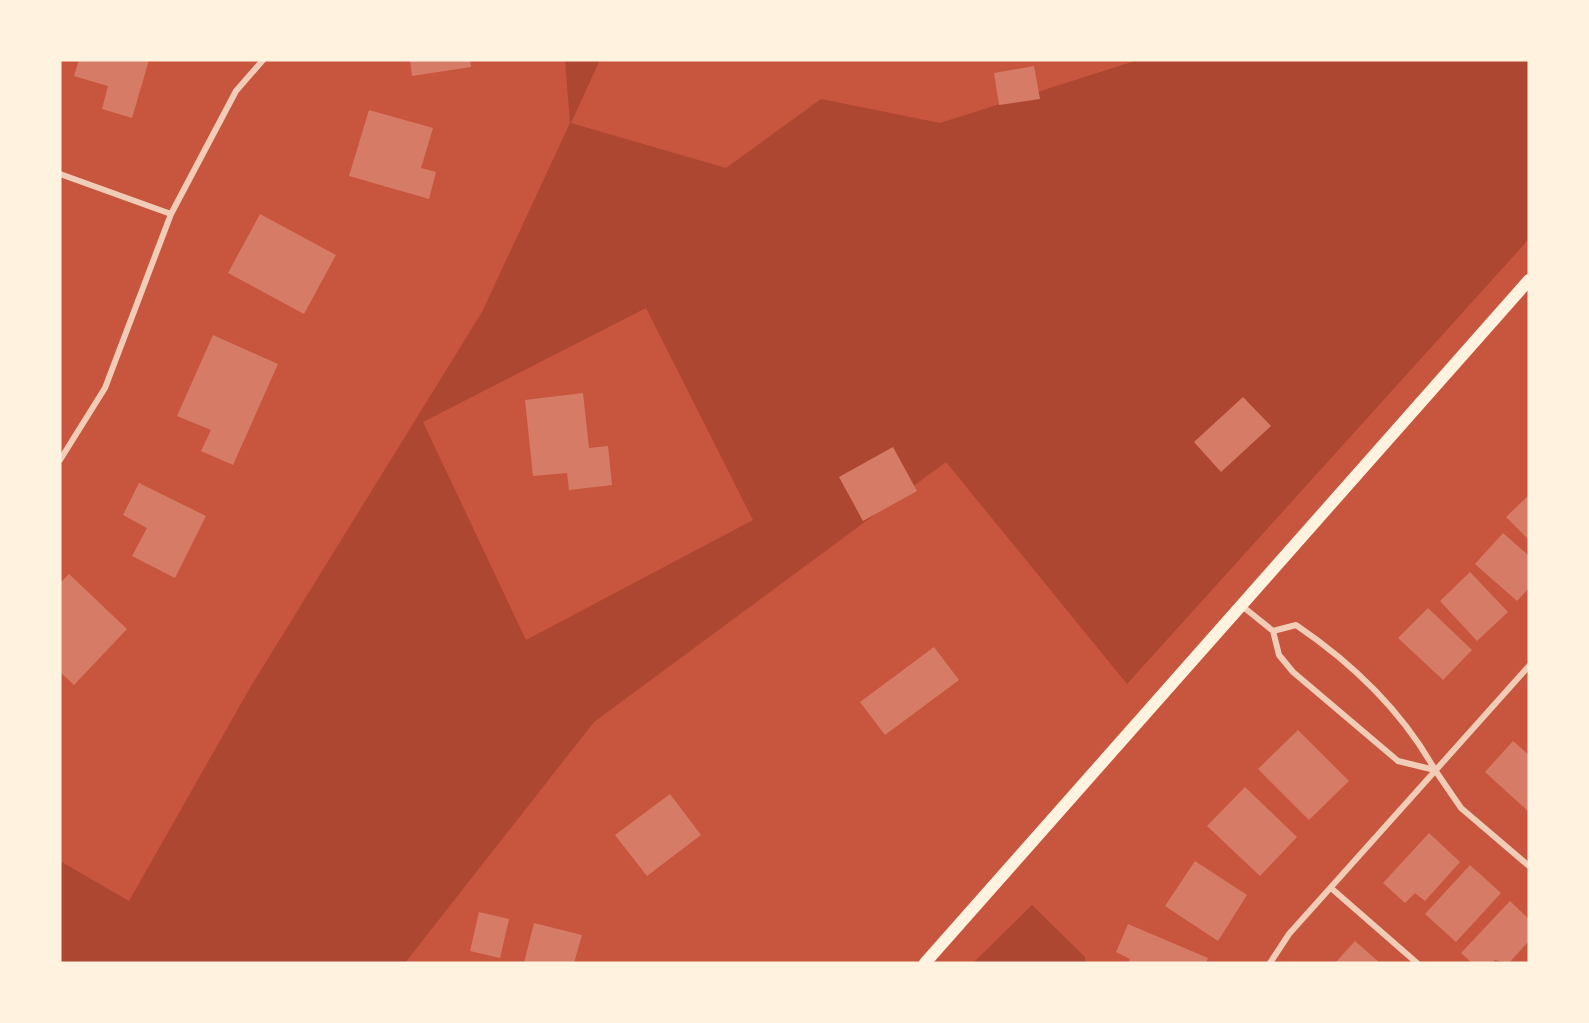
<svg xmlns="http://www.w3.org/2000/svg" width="1589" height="1023" font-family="Karla,sans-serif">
	<rect width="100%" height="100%" fill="#c8553d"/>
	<path fill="#ae4732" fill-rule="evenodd" d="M 565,60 L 600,60 L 571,123 L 726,168 L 821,99 L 940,123 L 1138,60 L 1529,60 L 1529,239 L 1127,684 L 946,462 L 594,722 L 405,963 L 60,963 L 60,861 L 129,901 L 251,686 L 482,312 L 570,123 ZM 646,308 L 753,520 L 526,640 L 423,422 Z
		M 1032,905 L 1085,957 L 1085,963 L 973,963 Z"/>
	<path fill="#d67c66" d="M 79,60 L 149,60 L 132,118 L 102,109 L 108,86 L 74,76 Z
		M 410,60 L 470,60 L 471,67 L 412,76 Z
		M 1034,66 L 1040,99 L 999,105 L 994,73 Z
		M 369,110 L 433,128 L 421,168 L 436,172 L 429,199 L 349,176 Z
		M 260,214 L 336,255 L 304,314 L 228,273 Z
		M 213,335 L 278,364 L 233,465 L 201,451 L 211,430 L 177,416 Z
		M 583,393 L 589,448 L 608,446 L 612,485 L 569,490 L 567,473 L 533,476 L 525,400 Z
		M 1243,397 L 1271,426 L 1221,472 L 1194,442 Z
		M 893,447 L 917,491 L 863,521 L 839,477 Z
		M 139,483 L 206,516 L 175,578 L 132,556 L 147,528 L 123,515 Z
		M 1529,495 L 1529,540 L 1506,517 Z
		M 1503,533 L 1529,556 L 1529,588 L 1517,601 L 1475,564 Z
		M 1470,572 L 1508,612 L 1477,641 L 1440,601 Z
		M 69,574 L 127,629 L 74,685 L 60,672 L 60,583 Z
		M 1428,608 L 1472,650 L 1443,680 L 1398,638 Z
		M 934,647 L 959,680 L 885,735 L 860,702 Z
		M 1298,730 L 1349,781 L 1309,820 L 1258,769 Z
		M 1513,741 L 1529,755 L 1529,812 L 1485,772 Z
		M 1245,787 L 1297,837 L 1260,876 L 1207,826 Z
		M 670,794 L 701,835 L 647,876 L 615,835 Z
		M 1429,833 L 1460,862 L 1425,901 L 1415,893 L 1405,903 L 1383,883 Z
		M 1195,861 L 1247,895 L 1218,941 L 1165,906 Z
		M 1470,865 L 1501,893 L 1456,942 L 1425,914 Z
		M 1510,901 L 1529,919 L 1529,941 L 1509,963 L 1495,960 L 1492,963 L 1472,963 L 1461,953 Z
		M 479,912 L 509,919 L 500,958 L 470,951 Z
		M 534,923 L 582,935 L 574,963 L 524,963 Z
		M 1128,924 L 1208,958 L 1206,963 L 1128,963 L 1130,959 L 1116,952 Z
		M 1355,941 L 1380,963 L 1335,963 Z"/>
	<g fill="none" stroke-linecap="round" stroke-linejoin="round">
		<path stroke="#f1ccb7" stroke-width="6" d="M 60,174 L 171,214
			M 60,460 L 105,388 L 171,214 L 236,91 L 263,60
			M 1242,606 L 1273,631 L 1279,655 L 1293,672 L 1398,761 L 1435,770 C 1402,711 1352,663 1296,625 L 1273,631
			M 1435,770 L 1461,808 L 1529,866
			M 1331,888 L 1417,963
			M 1270,963 L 1289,934 L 1529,666"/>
		<path stroke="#fff3e0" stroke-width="12" d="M 925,963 L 1529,280"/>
	</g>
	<rect width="1589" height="1023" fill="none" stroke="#fff3e0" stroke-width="123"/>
</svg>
